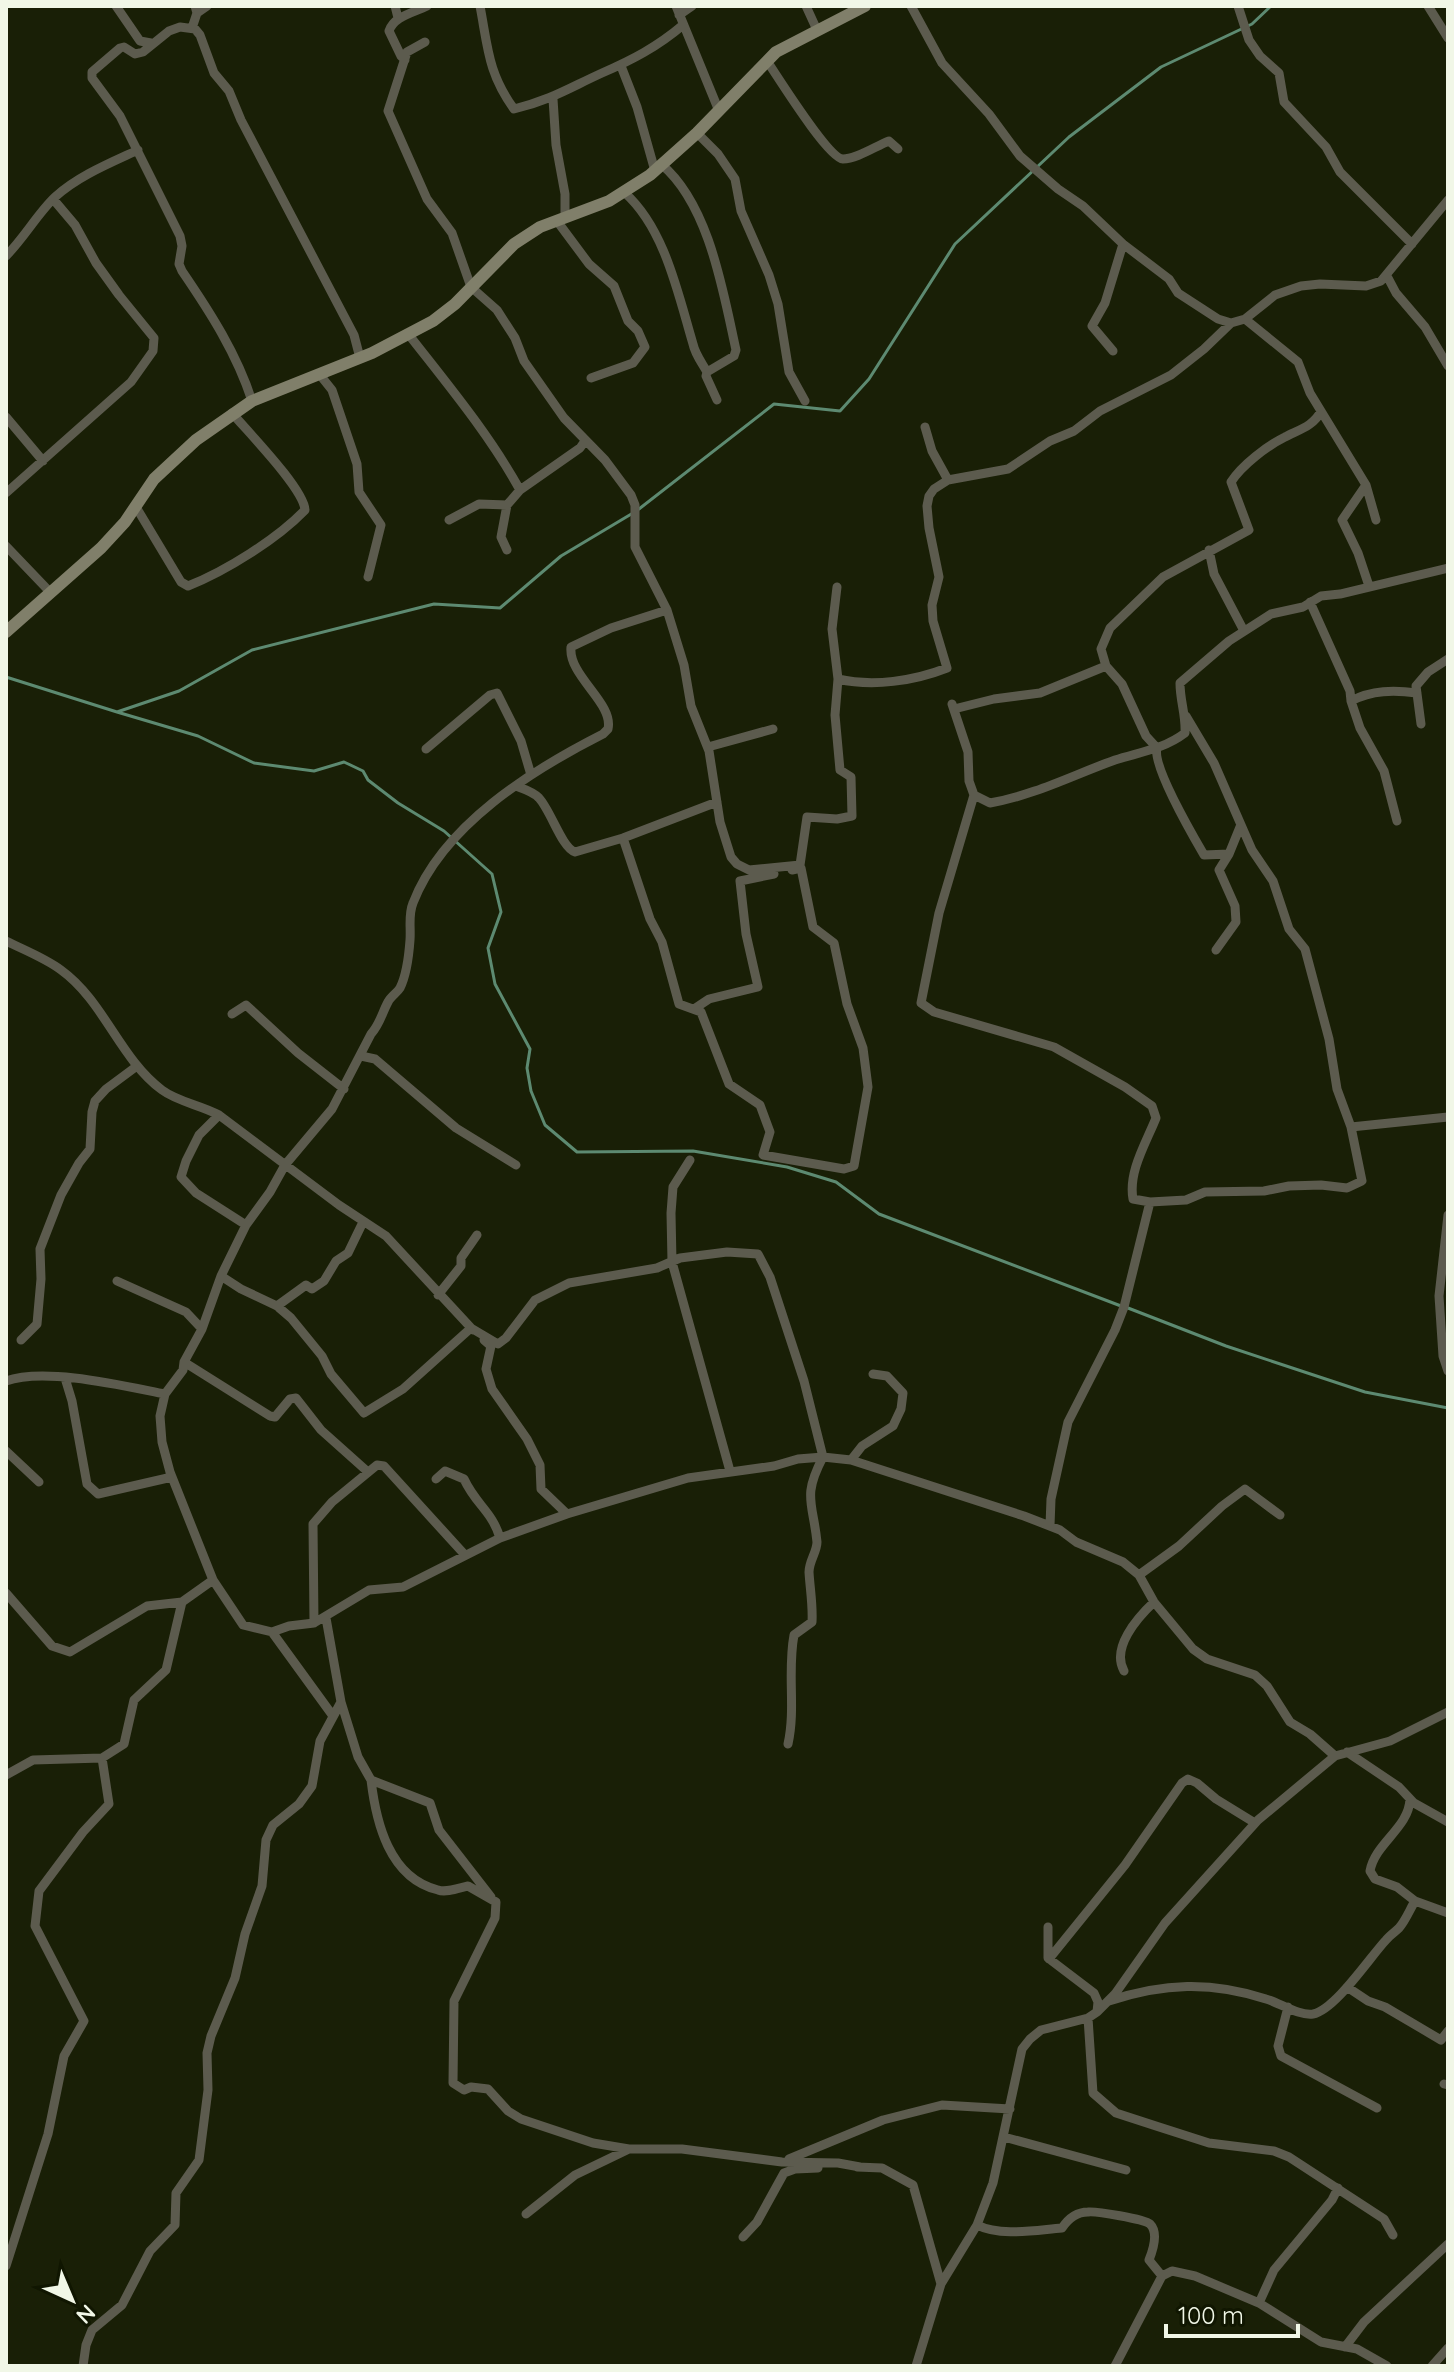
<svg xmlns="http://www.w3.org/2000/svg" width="1454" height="2372" font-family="Quicksand,sans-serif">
	<rect width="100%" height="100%" fill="#191f06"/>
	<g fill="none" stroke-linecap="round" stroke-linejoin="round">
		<path stroke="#5d8a71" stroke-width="3" d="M 639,509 L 774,404 L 840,411 L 869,379 L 955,244 L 1069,137 L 1161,67 L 1252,24 L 1271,6
			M 6,677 L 117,712 L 179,691 L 252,650 L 434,604 L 500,608 L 561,556 L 633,513
			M 117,712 L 198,736 L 254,763 L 314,771 L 344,762 L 363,771 L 368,780 L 398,803 L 444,831 L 492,874 L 501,912 L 488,948 L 495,984 L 530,1049 L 527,1068 L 531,1091 L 545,1125 L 577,1152 L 693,1151 L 787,1167 L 836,1182 L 879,1214 L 1121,1306
			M 1128,1308 L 1226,1346 L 1365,1392 L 1448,1408"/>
		<path stroke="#5c5b4e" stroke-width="9" d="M 116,6 L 140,41 L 151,43
			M 395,6 L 398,18
			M 480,6 C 488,48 488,73 514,109 C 551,100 569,88 602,73 C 632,60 657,47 683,25
			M 676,6 L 719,111
			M 806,6 L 817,30
			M 911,6 L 942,63 L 989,114 L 1020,156 L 1058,189 L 1083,206 L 1123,244 L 1169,279 L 1178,293 L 1218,319 L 1231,323 L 1245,319 L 1275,295 L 1301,286 L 1320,284 L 1366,286 L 1381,281 L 1448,200
			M 1238,6 L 1249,40 L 1260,56 L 1279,73 L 1284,102 L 1326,147 L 1340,172 L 1412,244
			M 1428,6 L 1448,38
			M 197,13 L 207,6
			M 679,15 L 692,6
			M 192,28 L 197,13 L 195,6
			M 425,42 L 407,52 L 388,111 L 427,199 L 452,233 L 471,287 L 497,310 L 515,338 L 524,361 L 564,418 L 605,460 L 631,495 L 635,505 L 635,547 L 667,610 L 684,665 L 691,706 L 709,751 L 720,822 L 731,857 L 737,864 L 749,870 L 800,865 L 807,817 L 837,819 L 852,816 L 851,777 L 840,770 L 835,715 L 838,679 L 832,629 L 837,587
			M 405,60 L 401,56 L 389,31 C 394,16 413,13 427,6
			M 767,61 C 778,77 828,158 843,159 C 857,159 876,146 889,141 L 898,149
			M 621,66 L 637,107 L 655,171
			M 553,99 L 556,145 L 565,194 L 565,218
			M 697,133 L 718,154 L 735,179 L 741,211 L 769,275 L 778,304 L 789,372 L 805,401
			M 661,164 C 709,204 723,291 736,350 L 734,356 L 707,372 L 706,376 L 717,400
			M 625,193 C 665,229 678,294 693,344 C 695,354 702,363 707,372
			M 557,221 L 589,264 L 614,286 L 628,321 L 638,331 L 645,347 L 633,363 L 591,378
			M 6,256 C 24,238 38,213 55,197 C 78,176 110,163 138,150
			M 1387,276 L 1396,293 L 1425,327 L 1448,366
			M 1245,319 L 1298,362 L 1310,393 L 1366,485 L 1376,520
			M 409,335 C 448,385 489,434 520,490
			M 1113,351 L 1092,326 L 1105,303 L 1123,244
			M 320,375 L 332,390 L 357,464 L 359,492 L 381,525 L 368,577
			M 252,401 C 237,354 210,312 182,271 L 179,264 L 182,246 L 180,236 L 120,116 L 92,78 L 92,72 L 120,48 L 124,47 L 135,54 L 143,52 L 169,31 L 180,27 L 195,29 L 200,35 L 214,73 L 229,91 L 241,120 L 354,335 L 360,358
			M 6,417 L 43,461
			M 925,427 L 932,451 L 948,480
			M 1366,485 L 1342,520 L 1358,553 L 1369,586
			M 6,493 L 131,382 L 153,351 L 154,338 L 119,295 L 96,263 L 75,225 L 53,199
			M 507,505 L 501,537 L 507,550
			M 136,507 L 181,582 L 188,586 C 226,571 277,539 305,510 C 304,489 248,432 232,413
			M 449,520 L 479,504 L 507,505 L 520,490 L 580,448 L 585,441
			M 6,546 L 50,592
			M 1209,550 L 1214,574 L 1244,631
			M 1310,602 L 1350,691 L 1351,701
			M 667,610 L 611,628 L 571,647 C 568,676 614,703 608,729 L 603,734 C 532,770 443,825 413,903 C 408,915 411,927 410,940 C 409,954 407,974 400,988 C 397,993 391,996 388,1002 C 382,1013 380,1024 371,1034 L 332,1109 L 285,1165 L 270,1192 L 246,1225 L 221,1276 L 202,1329 L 184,1362 L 183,1370 L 165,1394 L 160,1416 L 162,1442 L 170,1472 L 213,1580 L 243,1625 L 272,1632 L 289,1626 L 314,1623 L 369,1590 L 403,1587 L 500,1538 L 567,1514 L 688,1478 L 774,1466 L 798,1459 L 823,1457 L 851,1460 L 1024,1516 L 1060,1530 L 1076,1542 L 1123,1562 L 1139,1575 L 1154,1602 L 1193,1649 L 1207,1659 L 1255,1675 L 1267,1686 L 1290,1722 L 1310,1734 L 1335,1756
			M 1106,666 L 1101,649 L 1110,628 L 1163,577 L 1249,530 L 1231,482 C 1242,465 1267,446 1285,437 C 1298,430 1314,426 1321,411
			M 838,679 C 873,687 914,681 947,668 L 933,621 L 932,605 L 939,577 L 929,528 L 927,506 L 929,496 L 934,489 L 948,480 L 1008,469 L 1050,441 L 1074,431 L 1100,411 L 1171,375 L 1204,349 L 1231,323
			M 952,704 L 968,752 L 969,781 L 974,795 L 990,803 C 1035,795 1073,775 1115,760 C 1140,752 1164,749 1185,733 C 1186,715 1180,701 1180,683 L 1229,641 L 1271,614 L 1303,607 L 1321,596 L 1340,594 L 1448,568
			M 958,708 L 994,699 L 1040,693 L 1106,666 L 1122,684 L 1146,736 L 1157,748 C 1152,766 1193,836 1204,855 L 1229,854 L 1219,870 L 1235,906 L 1236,922 L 1216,950
			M 1421,724 L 1416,686 L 1428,672 L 1448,659
			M 708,747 L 773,729
			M 426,749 L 490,695 L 497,693 L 521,741 L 531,775
			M 516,786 C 524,789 534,792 539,798 C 551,811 562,848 575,852 L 623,838 L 717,802
			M 974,795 L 939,913 L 921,1003 L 934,1012 L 1054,1047 L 1125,1087 L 1152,1106 L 1156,1118 C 1146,1143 1128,1172 1133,1199 L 1150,1202 L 1124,1307 L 1115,1330 L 1068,1422 L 1051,1499 L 1050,1526
			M 1397,821 L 1384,771 L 1360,728 L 1351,701 C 1372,690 1394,690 1417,693
			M 623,838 L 650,919 L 662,942 L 679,1004 L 701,1012 L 729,1084 L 760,1105 L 770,1132 L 763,1155 L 844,1169 L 854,1166 L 868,1087 L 863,1048 L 847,1004 L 834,943 L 813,927 L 801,868 L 792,870
			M 1229,854 L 1240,827
			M 6,941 C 24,950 45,958 61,970 C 104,1001 120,1059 162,1090 C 178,1102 201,1105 219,1115 L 339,1205 L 386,1236 L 473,1330
			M 694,1009 L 709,999 L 758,987 L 746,934 L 740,881 L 774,874
			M 232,1014 L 246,1005 L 298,1053 L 344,1089
			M 361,1056 L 375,1059 L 456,1128 L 516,1165
			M 219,1115 L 199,1135 L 186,1161 L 181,1177 L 196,1193 L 246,1225
			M 1351,1127 L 1448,1117
			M 690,1160 L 673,1187 L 671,1213 L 672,1262 L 730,1471
			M 1150,1202 L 1186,1200 L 1205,1192 L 1264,1191 L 1289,1186 L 1321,1185 L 1347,1188 L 1362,1181 L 1351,1127 L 1337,1089 L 1329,1039 L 1305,949 L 1289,929 L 1273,881 L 1252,850 L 1214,763 L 1186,716
			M 1448,1215 L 1439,1296 L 1443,1356 L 1448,1371
			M 221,1276 L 241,1289 L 277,1306 L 291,1318 L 322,1356 L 331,1374 L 364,1413 L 403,1389 L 471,1328
			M 117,1281 L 186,1312 L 202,1329
			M 438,1295 L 461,1266 L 461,1258 L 477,1235
			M 277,1306 L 306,1285 L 312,1289 L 324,1281 L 336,1261 L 348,1253 L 363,1222
			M 471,1328 L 498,1344 L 506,1338 L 535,1300 L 569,1283 L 657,1268 L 680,1258 L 727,1252 L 758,1254 L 770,1277 L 804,1381 L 823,1457 C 802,1497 813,1502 817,1542 C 817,1552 809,1561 809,1572 C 810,1589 813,1605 812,1622 L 794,1635 C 787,1672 796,1708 788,1744
			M 21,1340 L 37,1324 L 41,1279 L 40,1249 L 61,1195 L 79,1163 L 90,1149 L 92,1112 L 95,1101 L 106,1089 L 137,1066
			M 484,1340 L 491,1346 L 486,1369 L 492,1389 L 527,1439 L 540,1465 L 541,1489 L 567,1514
			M 184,1362 L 270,1416 L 275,1417 L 290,1399 L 296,1398 L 321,1430 L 368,1472
			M 65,1378 L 72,1401 L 87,1484 L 98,1494 L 172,1477
			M 6,1381 C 45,1367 124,1386 165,1394
			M 6,1451 L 39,1482
			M 851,1460 L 862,1446 L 893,1426 L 901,1409 L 903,1393 L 887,1376 L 873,1374
			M 436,1479 L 445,1471 L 464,1479 C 476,1505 492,1511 500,1538
			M 1139,1575 L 1179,1546 L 1222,1506 L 1245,1489 L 1280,1515
			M 6,1593 L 52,1646 L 70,1652 L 147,1606 L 182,1602
			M 314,1623 L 313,1524 L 332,1502 L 377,1465 L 384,1466 L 465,1555
			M 272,1632 L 333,1716
			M 1124,1671 C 1111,1648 1137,1618 1154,1602
			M 341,1702 L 358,1757 L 371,1780 L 430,1803 L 439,1830 L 491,1897
			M 1347,1752 L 1399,1787 L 1414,1803 L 1448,1822
			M 6,1775 L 33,1760 L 102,1758 L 124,1744 L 134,1700 L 166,1670 L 182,1602 L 213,1580
			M 371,1780 C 376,1822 389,1878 438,1890 C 446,1893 459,1888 468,1886 L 496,1902 L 495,1918 L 454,2001 L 453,2083 L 464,2090 L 471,2087 L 488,2089 L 508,2111 L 521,2119 L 593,2143 L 629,2149 L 682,2149 L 782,2162 L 838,2163 L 860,2167
			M 1410,1799 C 1409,1828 1375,1843 1370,1871 L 1375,1879 L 1397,1887 L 1415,1901 L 1448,1913
			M 1048,1927 L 1048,1958 L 1094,1993 L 1098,2002 L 1097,2012
			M 1049,1959 L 1125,1865 L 1182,1783 L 1188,1779 L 1197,1783 L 1216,1799 L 1255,1823
			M 1347,1987 L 1368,2001 L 1385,2007 L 1441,2040 L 1448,2031
			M 1109,2001 C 1163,1983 1211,1981 1266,1999 C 1280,2003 1299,2016 1313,2014 C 1335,2010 1370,1957 1386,1940 C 1390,1935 1395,1932 1399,1928 C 1406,1920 1410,1909 1415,1901
			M 1288,2007 L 1278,2046 L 1281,2056 L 1377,2108
			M 1088,2018 L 1093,2093 L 1116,2113 L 1156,2126 L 1209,2143 L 1274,2151 L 1289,2157 L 1384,2219 L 1393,2235
			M 1444,2084 L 1448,2085
			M 1004,2137 L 1126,2170
			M 789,2159 L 883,2120 L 942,2105 L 1010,2109
			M 857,2167 L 882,2168 L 913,2185 L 941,2284
			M 526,2214 L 575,2175 L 629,2149
			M 977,2225 C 1001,2237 1036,2230 1062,2228 C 1068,2219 1077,2212 1088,2212 C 1096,2211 1144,2219 1150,2224 C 1159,2233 1153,2250 1149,2260 L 1162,2276
			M 743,2237 L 757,2222 L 784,2173 L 795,2169 L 818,2168
			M 6,2266 L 48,2134 L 64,2056 L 84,2021 L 35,1926 L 39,1891 L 83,1832 L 109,1804 L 102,1758
			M 1259,2303 L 1274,2270 L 1332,2200 L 1338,2188
			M 1345,2347 L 1364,2322 L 1448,2244
			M 83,2366 L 86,2345 L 92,2330 L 122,2305 L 150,2251 L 175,2225 L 176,2193 L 199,2160 L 208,2090 L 207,2053 L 211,2036 L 235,1978 L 245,1934 L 262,1886 L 266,1840 L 273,1825 L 299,1804 L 312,1786 L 320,1741 L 341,1702 L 326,1618
			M 916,2366 L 941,2284 L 977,2225 L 993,2183 L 1022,2049 L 1030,2039 L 1041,2030 L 1088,2018 L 1097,2012 L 1115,1994 L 1165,1923 L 1258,1820 L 1335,1756 L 1390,1741 L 1448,1712
			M 1115,2366 L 1162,2276 L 1172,2271 L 1195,2276 L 1259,2303 L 1321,2342 L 1357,2349 L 1387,2366
			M 1432,2366 L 1448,2348"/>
		<path stroke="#807f6a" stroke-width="12" d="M 6,632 L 101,548 L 125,522 L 154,479 L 196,440 L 252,401 L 372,353 L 433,321 L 455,304 L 514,244 L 540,227 L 609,201 L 650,175 L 697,133 L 776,52 L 865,6"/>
	</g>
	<rect width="1454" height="2372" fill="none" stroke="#f1f7e7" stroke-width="16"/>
	<g transform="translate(72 2300) rotate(136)" stroke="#101601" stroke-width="6" paint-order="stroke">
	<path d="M0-6L14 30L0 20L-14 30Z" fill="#f1f7e7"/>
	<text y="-12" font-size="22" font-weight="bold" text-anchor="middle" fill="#f1f7e7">N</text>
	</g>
	<path d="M1166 2324v12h132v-12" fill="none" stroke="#f1f7e7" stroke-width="4"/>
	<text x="1178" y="2324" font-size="24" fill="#f1f7e7" stroke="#101601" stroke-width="6" paint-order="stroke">100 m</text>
</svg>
